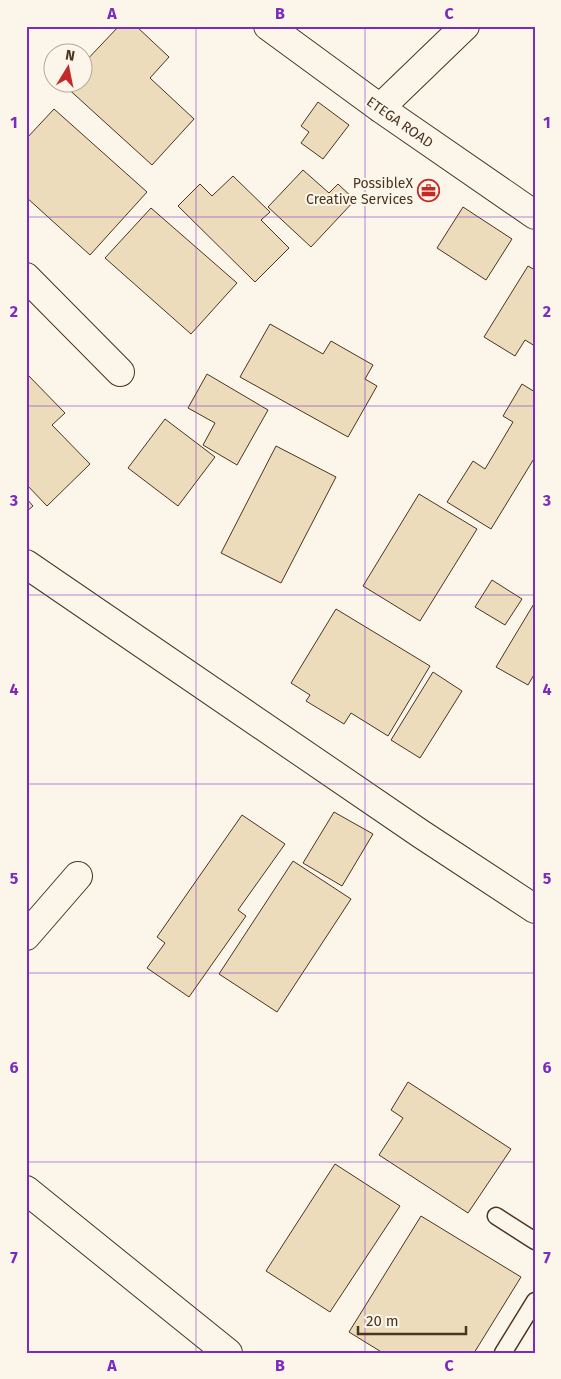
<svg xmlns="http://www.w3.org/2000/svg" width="561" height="1379" font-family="'Fira Sans',sans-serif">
	<rect width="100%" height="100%" fill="#fbf6e9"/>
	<path fill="#ecdcbc" stroke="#4a3520" d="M 119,26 L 136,26 L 169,57 L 150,78 L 194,119 L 152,165 L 64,85 L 67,82 L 82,82 L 82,65 Z
		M 318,102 L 349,125 L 323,159 L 301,143 L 309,132 L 301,126 Z
		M 54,109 L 147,192 L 90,255 L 26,197 L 26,139 Z
		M 303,170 L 329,193 L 338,184 L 355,200 L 311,247 L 268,207 Z
		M 233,176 L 270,212 L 261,220 L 289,248 L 255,282 L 178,206 L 200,184 L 212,196 Z
		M 463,207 L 512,239 L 486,280 L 437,248 Z
		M 151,208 L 237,283 L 191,334 L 105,258 Z
		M 528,266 L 535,270 L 535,346 L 525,340 L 515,356 L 484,337 Z
		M 270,324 L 323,354 L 331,341 L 373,365 L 365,379 L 377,386 L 348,437 L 240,377 Z
		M 26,373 L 65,413 L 52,425 L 90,464 L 47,506 L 26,484 Z
		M 207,374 L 268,410 L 237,465 L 203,445 L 215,423 L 188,408 Z
		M 522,384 L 535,392 L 535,457 L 491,529 L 447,502 L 473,461 L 485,469 L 513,422 L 503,416 Z
		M 165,419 L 215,457 L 178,506 L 128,468 Z
		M 276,446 L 336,477 L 281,583 L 221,553 Z
		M 419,494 L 477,529 L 420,621 L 363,586 Z
		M 26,498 L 33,506 L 26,512 Z
		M 492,580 L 522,599 L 505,625 L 475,607 Z
		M 535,602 L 535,673 L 528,685 L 496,667 Z
		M 336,609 L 430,666 L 388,736 L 351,713 L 344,724 L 306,701 L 310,695 L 291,683 Z
		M 433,672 L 462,691 L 420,758 L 391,740 Z
		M 334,812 L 373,834 L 342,886 L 303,863 Z
		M 242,815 L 285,844 L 238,910 L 246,916 L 189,997 L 147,968 L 165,943 L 157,937 Z
		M 293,861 L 351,899 L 277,1012 L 219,974 Z
		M 408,1082 L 511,1149 L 468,1213 L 379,1155 L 403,1118 L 391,1110 Z
		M 335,1164 L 400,1206 L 330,1312 L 266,1271 Z
		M 421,1216 L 521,1277 L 474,1353 L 383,1353 L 349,1332 Z"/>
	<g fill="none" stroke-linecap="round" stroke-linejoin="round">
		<defs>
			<path id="service" d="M 496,1216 L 535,1241
				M 503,1353 L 535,1301"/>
			<path id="minor" d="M 268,26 L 380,108 L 535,215
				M 380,108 L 465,26
				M 26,277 L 120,372
				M 26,564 L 421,834 L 535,909
				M 26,936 L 78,876
				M 26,1190 L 228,1353"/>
		</defs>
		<use href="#service" stroke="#4a3520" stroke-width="19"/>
		<use href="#minor" stroke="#4a3520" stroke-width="30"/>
		<use href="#service" stroke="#fbf6e9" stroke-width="16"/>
		<use href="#minor" stroke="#fbf6e9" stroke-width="28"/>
	</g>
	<path fill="none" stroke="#7b2cbf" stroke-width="1" stroke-opacity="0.55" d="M 196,26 L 196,1353M 365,26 L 365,1353M 26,217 L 535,217M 26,406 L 535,406M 26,595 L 535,595M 26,784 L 535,784M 26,973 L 535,973M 26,1162 L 535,1162"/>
	<defs>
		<symbol id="office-ring" viewBox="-11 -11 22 22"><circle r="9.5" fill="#fbf6e9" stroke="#c62828" stroke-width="1.5"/><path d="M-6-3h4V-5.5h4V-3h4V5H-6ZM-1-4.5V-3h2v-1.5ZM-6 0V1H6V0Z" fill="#c62828"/></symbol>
	</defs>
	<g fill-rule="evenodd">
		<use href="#office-ring" x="416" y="178" width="25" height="25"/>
	</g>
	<g text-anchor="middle" stroke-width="4" stroke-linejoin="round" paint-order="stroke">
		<g font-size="14" fill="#4a3520" stroke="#fbf6e9">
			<text transform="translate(400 122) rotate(35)" y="5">ETEGA ROAD</text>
		</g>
		<g font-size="14" fill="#4a3520" stroke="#fbf6e9" text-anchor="end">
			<text x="413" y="188">PossibleX<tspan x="413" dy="16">Creative Services</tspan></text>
		</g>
	</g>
	<rect width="561" height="1379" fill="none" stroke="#fbf6e9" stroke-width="55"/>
	<g transform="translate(68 68) rotate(10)"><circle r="24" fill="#fbf6e9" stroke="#b4a999"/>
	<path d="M0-4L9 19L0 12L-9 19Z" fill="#c62828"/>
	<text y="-8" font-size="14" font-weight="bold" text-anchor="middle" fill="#4a3520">N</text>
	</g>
	<path d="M358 1326v8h108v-8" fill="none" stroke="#4a3520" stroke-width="2.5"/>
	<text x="366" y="1326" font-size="15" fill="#4a3520" stroke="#fbf6e9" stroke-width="4" paint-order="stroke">20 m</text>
	<rect x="28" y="28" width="506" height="1324" fill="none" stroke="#7b2cbf" stroke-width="2"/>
	<g font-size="16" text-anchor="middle" font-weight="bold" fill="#7b2cbf">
		<text x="112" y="19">A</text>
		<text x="280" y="19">B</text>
		<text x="449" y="19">C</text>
		<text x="14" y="128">1</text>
		<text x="547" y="128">1</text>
		<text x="14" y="317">2</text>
		<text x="547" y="317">2</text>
		<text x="14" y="506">3</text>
		<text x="547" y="506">3</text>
		<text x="14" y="695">4</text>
		<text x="547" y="695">4</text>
		<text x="14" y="884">5</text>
		<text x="547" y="884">5</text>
		<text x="14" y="1073">6</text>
		<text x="547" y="1073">6</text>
		<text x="14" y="1263">7</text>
		<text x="547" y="1263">7</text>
		<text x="112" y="1371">A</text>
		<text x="280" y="1371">B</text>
		<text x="449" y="1371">C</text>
	</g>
</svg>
